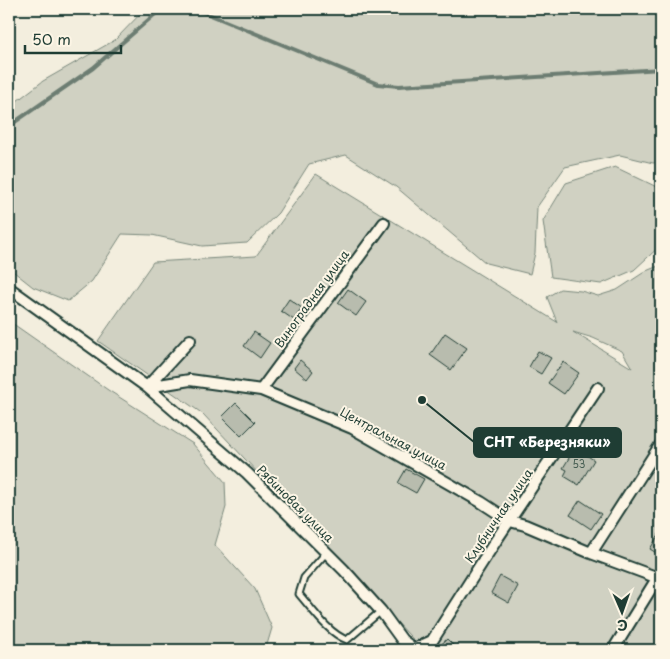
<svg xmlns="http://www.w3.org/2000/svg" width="670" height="659" font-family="'Playpen Sans',sans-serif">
	<rect width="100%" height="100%" fill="#f3eede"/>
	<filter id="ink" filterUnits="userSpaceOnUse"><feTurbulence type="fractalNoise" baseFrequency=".02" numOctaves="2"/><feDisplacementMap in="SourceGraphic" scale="10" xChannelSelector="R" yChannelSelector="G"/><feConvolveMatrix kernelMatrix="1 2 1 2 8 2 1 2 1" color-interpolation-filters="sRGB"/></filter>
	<g filter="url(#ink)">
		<path fill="#d0d1c2" stroke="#78877b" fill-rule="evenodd" d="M 145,9 L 661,9 L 661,162 L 653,163 L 620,155 L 565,167 L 537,207 L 535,253 L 530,274 L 486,263 L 396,187 L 346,155 L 309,164 L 278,213 L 247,243 L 202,246 L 152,235 L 122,234 L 92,281 L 68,301 L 33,287 L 9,268 L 9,107 L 43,81 L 115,40 Z
			M 615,167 L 661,189 L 661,245 L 634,270 L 601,284 L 551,277 L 543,221 L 566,183 Z
			M 316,174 L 557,322 L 547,297 L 560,289 L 581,291 L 598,296 L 617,290 L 646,271 L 661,265 L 661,650 L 423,650 L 203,414 L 98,341 L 153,262 L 256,256 ZM 573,332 L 593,338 L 622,351 L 632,368 Z
			M 9,321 L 108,390 L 193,444 L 225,482 L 226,507 L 215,545 L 255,589 L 272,628 L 266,648 L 268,650 L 9,650 Z"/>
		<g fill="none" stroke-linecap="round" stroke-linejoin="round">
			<path stroke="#6c7d72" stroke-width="4" d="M 196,9 L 378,84 L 399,86 L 661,69
				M 9,126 L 93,68 L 161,9"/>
		</g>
		<path fill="#b8bcae" stroke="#1f3d34" d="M 348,289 L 366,302 L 356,316 L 338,303 Z
			M 289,299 L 302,308 L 294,320 L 281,311 Z
			M 254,332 L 270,343 L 260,358 L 244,346 Z
			M 445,333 L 467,348 L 451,370 L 430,355 Z
			M 538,351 L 551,358 L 541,374 L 529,367 Z
			M 300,360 L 313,371 L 307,379 L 294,368 Z
			M 563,362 L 579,373 L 564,394 L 548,383 Z
			M 236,403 L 255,422 L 241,436 L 222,417 Z
			M 575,448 L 594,460 L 579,485 L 564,476 L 567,470 L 563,468 Z
			M 406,469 L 424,479 L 416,493 L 398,483 Z
			M 580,500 L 601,514 L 591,529 L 570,515 Z
			M 661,531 L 661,556 L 650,549 Z
			M 500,576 L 518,586 L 509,603 L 491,593 Z
			M 447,639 L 457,649 L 456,650 L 435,650 Z"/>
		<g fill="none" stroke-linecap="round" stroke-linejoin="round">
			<defs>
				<path id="lane" d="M 326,553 L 304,578 L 299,594 C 313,610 328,633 347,640 L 381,611"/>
				<path id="street" d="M 9,288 L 147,387 L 247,473 L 344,570 L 381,611 L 402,640 L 415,650
					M 147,387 L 190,380 L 261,390 L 352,428 L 481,502 L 510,521 L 525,525 L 591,553 L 661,579
					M 147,387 L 190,340
					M 261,390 L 384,223
					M 591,553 L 661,444
					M 414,649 L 432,641 L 497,539 L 598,388
					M 613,650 L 661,572"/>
			</defs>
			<use href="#lane" stroke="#1f3d34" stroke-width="9"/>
			<use href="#street" stroke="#1f3d34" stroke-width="14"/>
			<use href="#lane" stroke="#fcf5e5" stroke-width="5"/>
			<use href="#street" stroke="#fcf5e5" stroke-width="10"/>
		</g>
	</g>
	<g text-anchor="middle" stroke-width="4" stroke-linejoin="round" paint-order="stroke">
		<g font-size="10" fill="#455d52">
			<text x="579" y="468">53</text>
		</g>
		<g font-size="12" fill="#1f3d34" stroke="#fcf5e5">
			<text transform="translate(312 299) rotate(-54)" y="4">Виноградная улица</text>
			<text transform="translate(393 439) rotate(28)" y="4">Центральная улица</text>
			<text transform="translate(295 504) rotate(45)" y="4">Рябиновая улица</text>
			<text transform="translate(499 516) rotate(-56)" y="4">Клубничная улица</text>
		</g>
	</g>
	<path fill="none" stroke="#1f3d34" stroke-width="2" d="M422 400L474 442"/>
	<circle fill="#1f3d34" stroke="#fcf5e5" stroke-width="2" cx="422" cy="400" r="5"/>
	<rect fill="#1f3d34" stroke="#1f3d34" stroke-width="2" x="474" y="428" width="147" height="29" rx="5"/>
	<g font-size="14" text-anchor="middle" font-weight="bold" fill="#fff">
		<text x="547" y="447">СНТ «Березняки»</text>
	</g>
	<rect width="670" height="659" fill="none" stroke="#fcf5e5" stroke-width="30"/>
	<rect x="15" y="15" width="640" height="629" fill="none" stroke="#1f3d34" stroke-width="2" filter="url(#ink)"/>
	<g transform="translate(622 612) rotate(178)" stroke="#fcf5e5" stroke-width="4" paint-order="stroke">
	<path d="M0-4L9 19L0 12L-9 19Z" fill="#1f3d34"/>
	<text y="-8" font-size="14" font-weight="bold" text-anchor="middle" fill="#1f3d34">С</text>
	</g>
	<path d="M25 45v8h96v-8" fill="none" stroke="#1f3d34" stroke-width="2.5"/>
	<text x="32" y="45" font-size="15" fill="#1f3d34" stroke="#fcf5e5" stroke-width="4" paint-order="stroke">50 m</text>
</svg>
